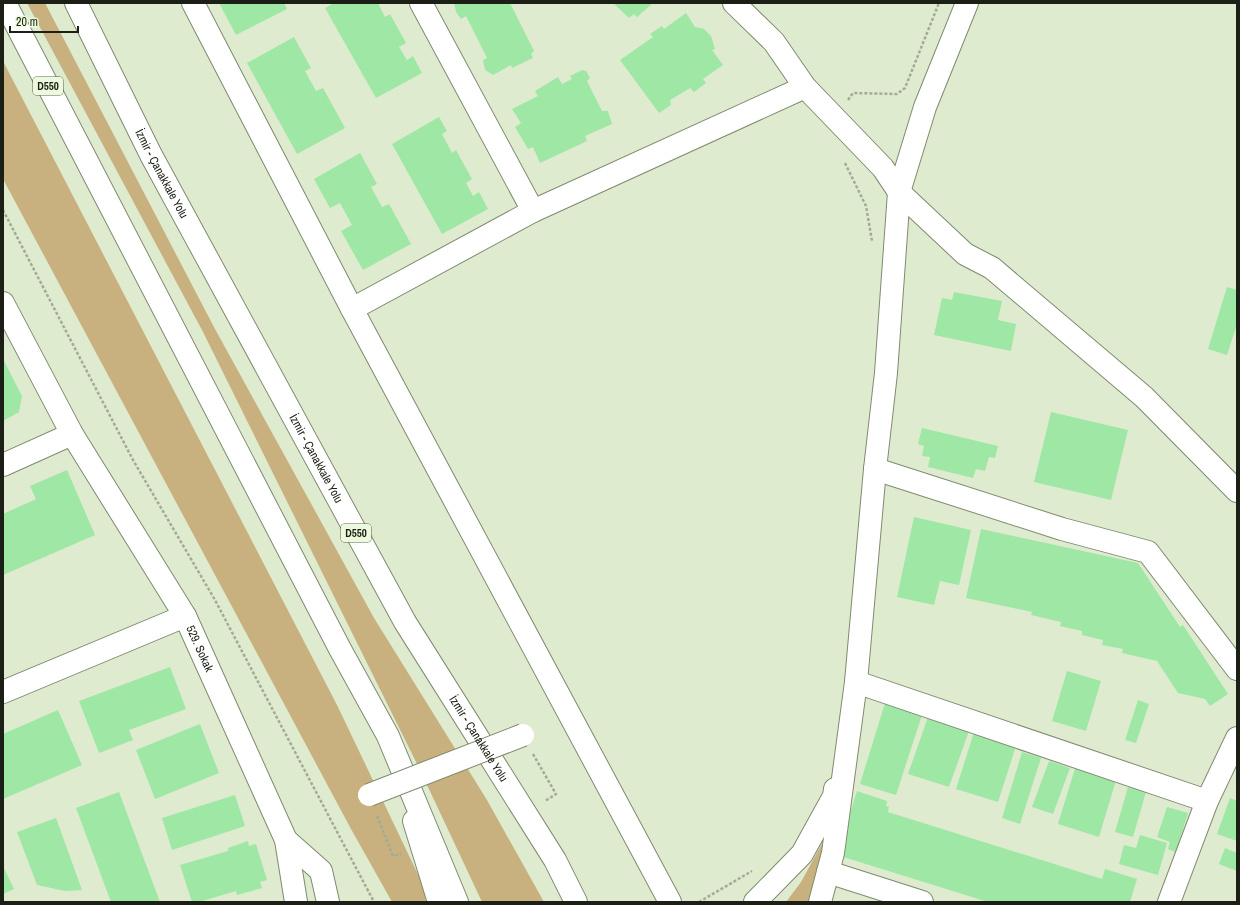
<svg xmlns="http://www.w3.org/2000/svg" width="1240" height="905" font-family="'Archivo Narrow',sans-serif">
	<rect width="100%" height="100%" fill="#dfebcf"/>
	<path fill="#c8b17f" d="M 27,3 L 45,3 L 215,329 L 374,618 L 487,800 L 544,902 L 482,902 L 420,770 L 203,332 Z
		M 3,61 L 337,705 L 424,887 L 426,902 L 392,902 L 351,829 L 3,179 Z
		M 825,838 L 810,902 L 786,902 L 801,882 Z"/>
	<path fill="#9ee7a5" d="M 219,3 L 284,3 L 287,9 L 236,35 Z
		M 334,3 L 378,3 L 385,17 L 390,14 L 406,43 L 399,47 L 407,60 L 413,56 L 422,73 L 376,98 L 325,8 Z
		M 454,3 L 510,3 L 534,51 L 531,54 L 533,58 L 512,68 L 511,65 L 493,75 L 485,70 L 483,60 L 487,58 L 466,16 L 461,19 L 456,12 Z
		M 613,3 L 653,3 L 637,17 L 634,14 L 629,18 Z
		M 686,13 L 695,27 L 704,29 L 711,36 L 715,49 L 712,50 L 723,65 L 703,79 L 706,83 L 694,92 L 690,88 L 670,100 L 671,105 L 659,113 L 620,60 L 653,37 L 650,34 L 662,26 L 664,29 Z
		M 294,37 L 311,68 L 305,71 L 316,91 L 323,88 L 345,128 L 297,154 L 247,63 Z
		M 582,70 L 586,71 L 590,78 L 587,81 L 602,111 L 608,111 L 612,124 L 585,136 L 587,141 L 540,163 L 533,147 L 528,149 L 515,127 L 521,123 L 512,109 L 538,96 L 535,91 L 558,77 L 562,84 L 572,79 L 570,76 Z
		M 439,117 L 447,131 L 442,134 L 452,153 L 456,150 L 472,179 L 466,183 L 473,196 L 479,192 L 488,209 L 442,234 L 392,144 Z
		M 360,153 L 377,184 L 371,187 L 382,207 L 389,204 L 411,244 L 363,270 L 341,231 L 352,225 L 340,203 L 330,208 L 314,179 Z
		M 1227,287 L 1237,290 L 1237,324 L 1227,355 L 1208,349 Z
		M 954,292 L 1002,301 L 998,320 L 1016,324 L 1011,351 L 934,335 L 942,298 L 952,300 Z
		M 3,359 L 22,396 L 19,412 L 3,421 Z
		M 1051,412 L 1128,430 L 1111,500 L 1034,482 Z
		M 922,428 L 998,446 L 995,458 L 989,457 L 985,471 L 976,469 L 973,478 L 928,467 L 930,457 L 922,456 L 924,446 L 918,444 Z
		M 67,470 L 95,535 L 3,575 L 3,514 L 36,499 L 30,486 Z
		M 914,517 L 971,530 L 959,585 L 940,581 L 934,605 L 897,597 Z
		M 981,529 L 1138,563 L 1180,627 L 1183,625 L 1228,694 L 1210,706 L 1205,699 L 1178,693 L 1157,661 L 1122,653 L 1123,649 L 1102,645 L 1103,640 L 1082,635 L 1082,631 L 1060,626 L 1061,622 L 1031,615 L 1032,612 L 966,598 Z
		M 170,667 L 186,709 L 129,730 L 133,740 L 99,753 L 79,701 Z
		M 1067,671 L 1101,681 L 1086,731 L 1052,721 Z
		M 1138,700 L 1149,704 L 1136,743 L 1125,740 Z
		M 885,703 L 922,715 L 896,795 L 860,784 Z
		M 58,710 L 82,765 L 3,799 L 3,734 Z
		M 928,717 L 969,731 L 949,787 L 908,774 Z
		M 200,724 L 219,773 L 155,799 L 136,750 Z
		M 974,732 L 1016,746 L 998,802 L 956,789 Z
		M 1022,752 L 1041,758 L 1020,824 L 1002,818 Z
		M 1049,761 L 1070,768 L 1053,814 L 1032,807 Z
		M 1076,765 L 1117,777 L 1099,837 L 1058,824 Z
		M 1128,787 L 1146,792 L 1133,837 L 1115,832 Z
		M 857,791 L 887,801 L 886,806 L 889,807 L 888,812 L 1102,879 L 1105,869 L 1137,879 L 1130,902 L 988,902 L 837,855 Z
		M 119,792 L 160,902 L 111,902 L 76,808 Z
		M 235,795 L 245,826 L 172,850 L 162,818 Z
		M 1230,798 L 1237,801 L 1237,841 L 1217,834 Z
		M 1167,807 L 1188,813 L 1176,852 L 1168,849 L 1170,842 L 1157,837 Z
		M 56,818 L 82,890 L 65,891 L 37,885 L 17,832 Z
		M 1140,835 L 1167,843 L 1158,875 L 1119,864 L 1124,845 L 1136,848 Z
		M 248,841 L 249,846 L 256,844 L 267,880 L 260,882 L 262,888 L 237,895 L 236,891 L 199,902 L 192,902 L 180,865 L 228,851 L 228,848 Z
		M 1225,848 L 1237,853 L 1237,871 L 1219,864 Z
		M 3,866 L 14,889 L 3,894 Z"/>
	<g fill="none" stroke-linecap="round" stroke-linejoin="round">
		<defs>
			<g id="minor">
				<path d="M 193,3 L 352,309 L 670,902"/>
				<path d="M 421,3 L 533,211 L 805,87"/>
				<path d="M 734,3 L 774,42 L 805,87 L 883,168 L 899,192 L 965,254 L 992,268 L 1144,397 L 1237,491"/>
				<path d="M 3,303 L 72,434 L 185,616"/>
				<path d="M 352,309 L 533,211"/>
				<path d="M 3,465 L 72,434"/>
				<path d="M 875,469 L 1062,529 L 1148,552 L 1237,669"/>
				<path d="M 856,682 L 1207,801"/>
				<path id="s1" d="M 3,692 L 185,616 L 286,840 L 296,902"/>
				<path d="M 286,840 L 321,871 L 328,902"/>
				<path d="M 828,872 L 922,902"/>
				<path d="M 1169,902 L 1207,801 L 1237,738"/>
			</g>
			<path id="major" d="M 414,821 L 439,902
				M 755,902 L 802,854 L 834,796 L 835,789
				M 820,902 L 833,853 L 856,682 L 875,469 L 886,373 L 899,192 L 925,107 L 967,3"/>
			<g id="highway">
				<path d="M 5,3 L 340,649 L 388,736 L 457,902"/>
				<path id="s2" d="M 76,3 L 151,155 L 405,622 L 555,860 L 576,902"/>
			</g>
		</defs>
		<use href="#minor" stroke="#7f8a70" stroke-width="24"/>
		<use href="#major" stroke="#7f8a70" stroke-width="24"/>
		<use href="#highway" stroke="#7f8a70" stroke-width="24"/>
		<path stroke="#a2ab95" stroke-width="2.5" stroke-dasharray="3 2" stroke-linecap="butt" d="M 848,100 L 853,93 L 897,94 L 905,88 L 939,3
			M 845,163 L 866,206 L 872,241
			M 3,210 L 133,460 L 215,600 L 374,902
			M 533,754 L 556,794 L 545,801
			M 377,816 L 393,856 L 401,854
			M 699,902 L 752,871"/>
		<use href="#minor" stroke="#fff" stroke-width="22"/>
		<use href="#major" stroke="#fff" stroke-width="22"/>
		<use href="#highway" stroke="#fff" stroke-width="22"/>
		<defs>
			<path id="minor-bridge" d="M 369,795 L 523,735"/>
		</defs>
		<use href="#minor-bridge" stroke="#7f8a70" stroke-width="24" stroke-linecap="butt"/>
		<use href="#minor-bridge" stroke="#fff" stroke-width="22"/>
	</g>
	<g text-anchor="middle" stroke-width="3.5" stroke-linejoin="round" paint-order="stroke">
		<g fill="#ecf9dc" stroke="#5a6051" stroke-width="1">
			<rect x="33" y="77" width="30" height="18" rx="3"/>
			<rect x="341" y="524" width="30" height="18" rx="3"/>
		</g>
		<g font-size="11" font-weight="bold" fill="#1b1f15">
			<text x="48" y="90">D550</text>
			<text x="356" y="537">D550</text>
		</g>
		<g font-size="12" fill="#1b1f15" stroke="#ecf9dc">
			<text dy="4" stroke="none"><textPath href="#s2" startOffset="191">İzmir - Çanakkale Yolu</textPath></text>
			<text dy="4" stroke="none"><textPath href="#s2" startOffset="515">İzmir - Çanakkale Yolu</textPath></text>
			<text dy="4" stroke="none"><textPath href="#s1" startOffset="233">529. Sokak</textPath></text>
			<text dy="4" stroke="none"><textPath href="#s2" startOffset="839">İzmir - Çanakkale Yolu</textPath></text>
		</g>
	</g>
	<rect width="1240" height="905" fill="none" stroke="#1b1f15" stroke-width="8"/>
	<path d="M10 26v6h68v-6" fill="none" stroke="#1b1f15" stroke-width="2"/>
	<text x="16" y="26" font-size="12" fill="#1b1f15" stroke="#ecf9dc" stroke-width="3" paint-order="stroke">20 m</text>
</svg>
